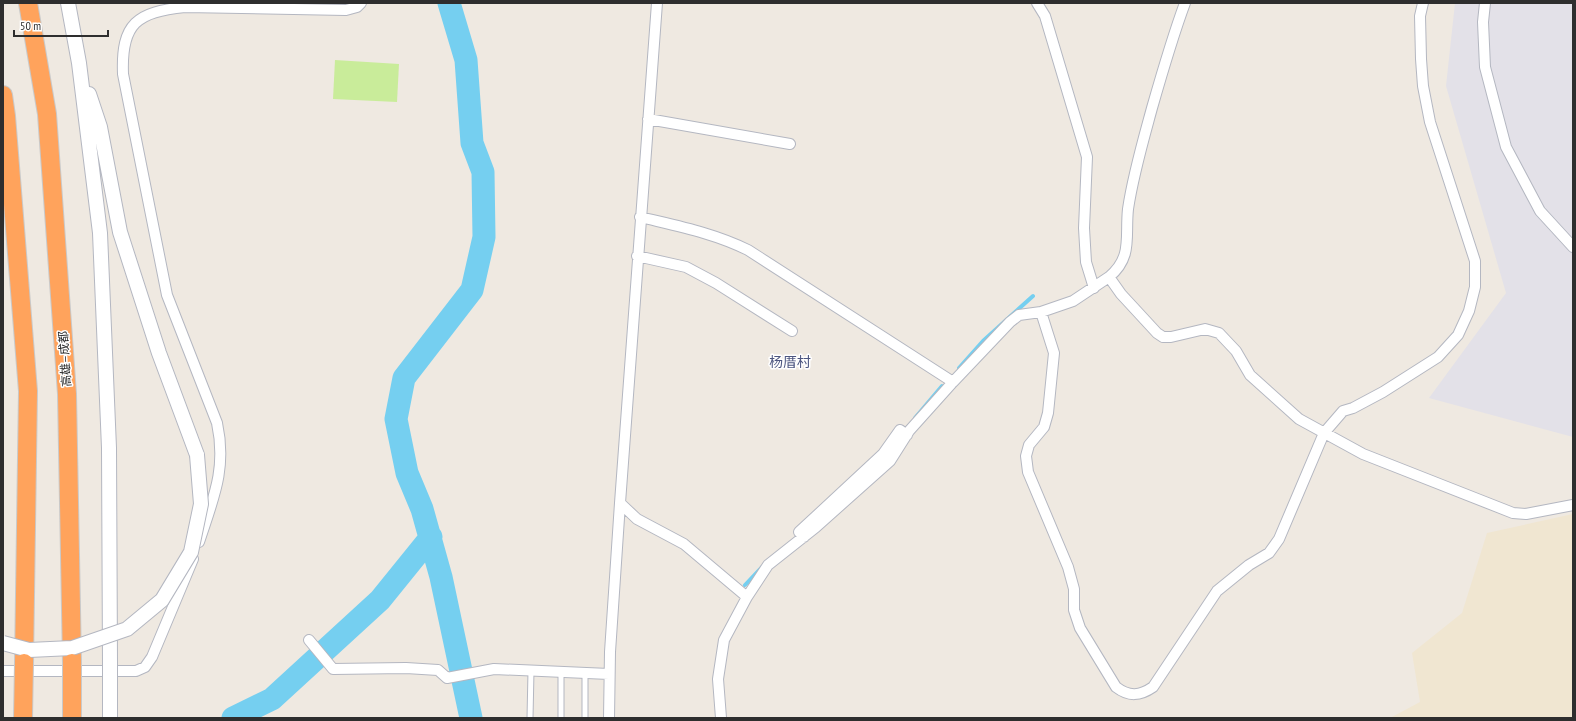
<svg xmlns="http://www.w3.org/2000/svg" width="1576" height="721" font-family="'PT Sans Narrow','Noto Sans SC',sans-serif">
	<rect width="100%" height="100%" fill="#efe9e1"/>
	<path fill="#e3e1e8" d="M 1455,3 L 1573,3 L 1573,437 L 1429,398 L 1506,293 L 1446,86 Z"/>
	<path fill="#f0e6d1" d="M 1573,514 L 1573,718 L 1390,718 L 1420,702 L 1412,653 L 1462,613 L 1487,533 Z"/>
	<path fill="#c9ec9a" d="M 335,60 L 399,64 L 397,102 L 333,99 Z"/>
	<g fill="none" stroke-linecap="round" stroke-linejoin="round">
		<path stroke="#75cff0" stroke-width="4" d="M 959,368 L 983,341 L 1033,296
			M 915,418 L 942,386
			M 745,585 L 762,567"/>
		<path stroke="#75cff0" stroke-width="23" d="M 449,3 L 466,60 L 472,143 L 483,172 L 484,237 L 472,290 L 404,378 L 396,419 L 407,473 L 422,509 L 441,577 L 471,718
			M 233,718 L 272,699 L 380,600 L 431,537"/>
		<defs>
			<path id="lane" d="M 561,672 L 561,718
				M 530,718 L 531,671
				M 585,718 L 585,673"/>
			<path id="street" d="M 1037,3 L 1045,16 L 1087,157 L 1084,228 L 1086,262 L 1094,288
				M 1185,3 C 1172,38 1162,73 1152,108 C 1143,141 1133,175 1128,209 C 1125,237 1133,257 1109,277 L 1121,294 L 1157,333 L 1163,337 L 1171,337 L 1205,329 L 1219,333 L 1236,351 L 1250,375 L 1299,419 L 1363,454 L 1513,513 L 1526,514 L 1573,505
				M 1485,3 L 1483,22 L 1485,67 L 1506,147 L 1540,211 L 1573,247
				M 648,119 L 790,144
				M 640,217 C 677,226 714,233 748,250 L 953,382
				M 637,256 L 686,267 L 716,283 L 792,331
				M 1041,312 L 1054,353 L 1048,413 L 1044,427 L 1029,445 L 1026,456 L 1028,472 L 1068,567 L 1074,589 L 1074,610 L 1080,628 L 1116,687 C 1129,697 1140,696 1153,687 L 1217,591 L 1249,565 L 1269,553 L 1279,539 L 1324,433 L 1343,411 L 1353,408 L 1383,392 L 1438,357 L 1458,335 L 1469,311 L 1475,287 L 1475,261 L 1430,122 L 1423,86 L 1421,59 L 1420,16 L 1423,3
				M 620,503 L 637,519 L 684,544 L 747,597
				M 804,537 L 799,532 L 883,454 L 900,430 L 907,435
				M 199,542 C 213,499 227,469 217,423 L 167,295 L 123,74 C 121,23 137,12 185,7 L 346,10 L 357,7 L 361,3
				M 309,640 L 333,669 L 406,668 L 438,670 L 447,678 L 494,669 L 609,674
				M 3,671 L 136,671 L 145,667 L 152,657 L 193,559
				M 609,718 L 610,652 L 620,503 L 657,3
				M 721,718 L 718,679 L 724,640 L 747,597 L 768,565 L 816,527 L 890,461 L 909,431 L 953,382 L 1010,322 L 1019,315 L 1041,312 L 1073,301 L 1109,277"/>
			<path id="secondary" d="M 68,3 L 79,63 L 100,233 L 109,448 L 110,663
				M 89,94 L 100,127 L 120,232 L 159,353 L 197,455"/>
			<path id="highway" d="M 28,3 L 47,114 L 67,394 L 72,663
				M 3,95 L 6,116 L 28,391 L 24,663"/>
		</defs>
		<use href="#lane" stroke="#b4b7c1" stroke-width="7"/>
		<use href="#street" stroke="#b4b7c1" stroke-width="12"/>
		<use href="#secondary" stroke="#b4b7c1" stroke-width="16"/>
		<use href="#highway" stroke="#c9c9c9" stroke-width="20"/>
		<use href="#lane" stroke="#fff" stroke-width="5"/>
		<use href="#street" stroke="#fff" stroke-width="10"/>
		<use href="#secondary" stroke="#fff" stroke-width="14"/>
		<use href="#highway" stroke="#ffa35c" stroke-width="18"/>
		<defs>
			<path id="secondary-bridge" d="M 3,643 L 29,650 L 72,648 L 127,629 L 162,600 L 191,552 L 201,504 L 197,455
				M 110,718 L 110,663"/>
			<path id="highway-bridge" d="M 72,663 L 72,718
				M 23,718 L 24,663"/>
		</defs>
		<use href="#secondary-bridge" stroke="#b4b7c1" stroke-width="16" stroke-linecap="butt"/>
		<use href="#highway-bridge" stroke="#c9c9c9" stroke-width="20" stroke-linecap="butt"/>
		<use href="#secondary-bridge" stroke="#fff" stroke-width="14"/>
		<use href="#highway-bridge" stroke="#ffa35c" stroke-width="18"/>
	</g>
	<g text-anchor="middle" stroke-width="3" stroke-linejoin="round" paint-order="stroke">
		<g font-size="12" fill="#2e2e2e" stroke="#fff">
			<text transform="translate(65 359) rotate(-94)" y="4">高雄—成都</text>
		</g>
		<g font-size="14" fill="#4d5680" stroke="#fff">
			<text x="790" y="367">杨厝村</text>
		</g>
	</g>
	<rect width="1576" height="721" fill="none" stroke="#2e2e2e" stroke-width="8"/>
	<path d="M14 30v6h94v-6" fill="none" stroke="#2e2e2e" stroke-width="2"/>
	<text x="20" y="30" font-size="12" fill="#2e2e2e" stroke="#ffffff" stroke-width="3" paint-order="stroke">50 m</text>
</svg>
